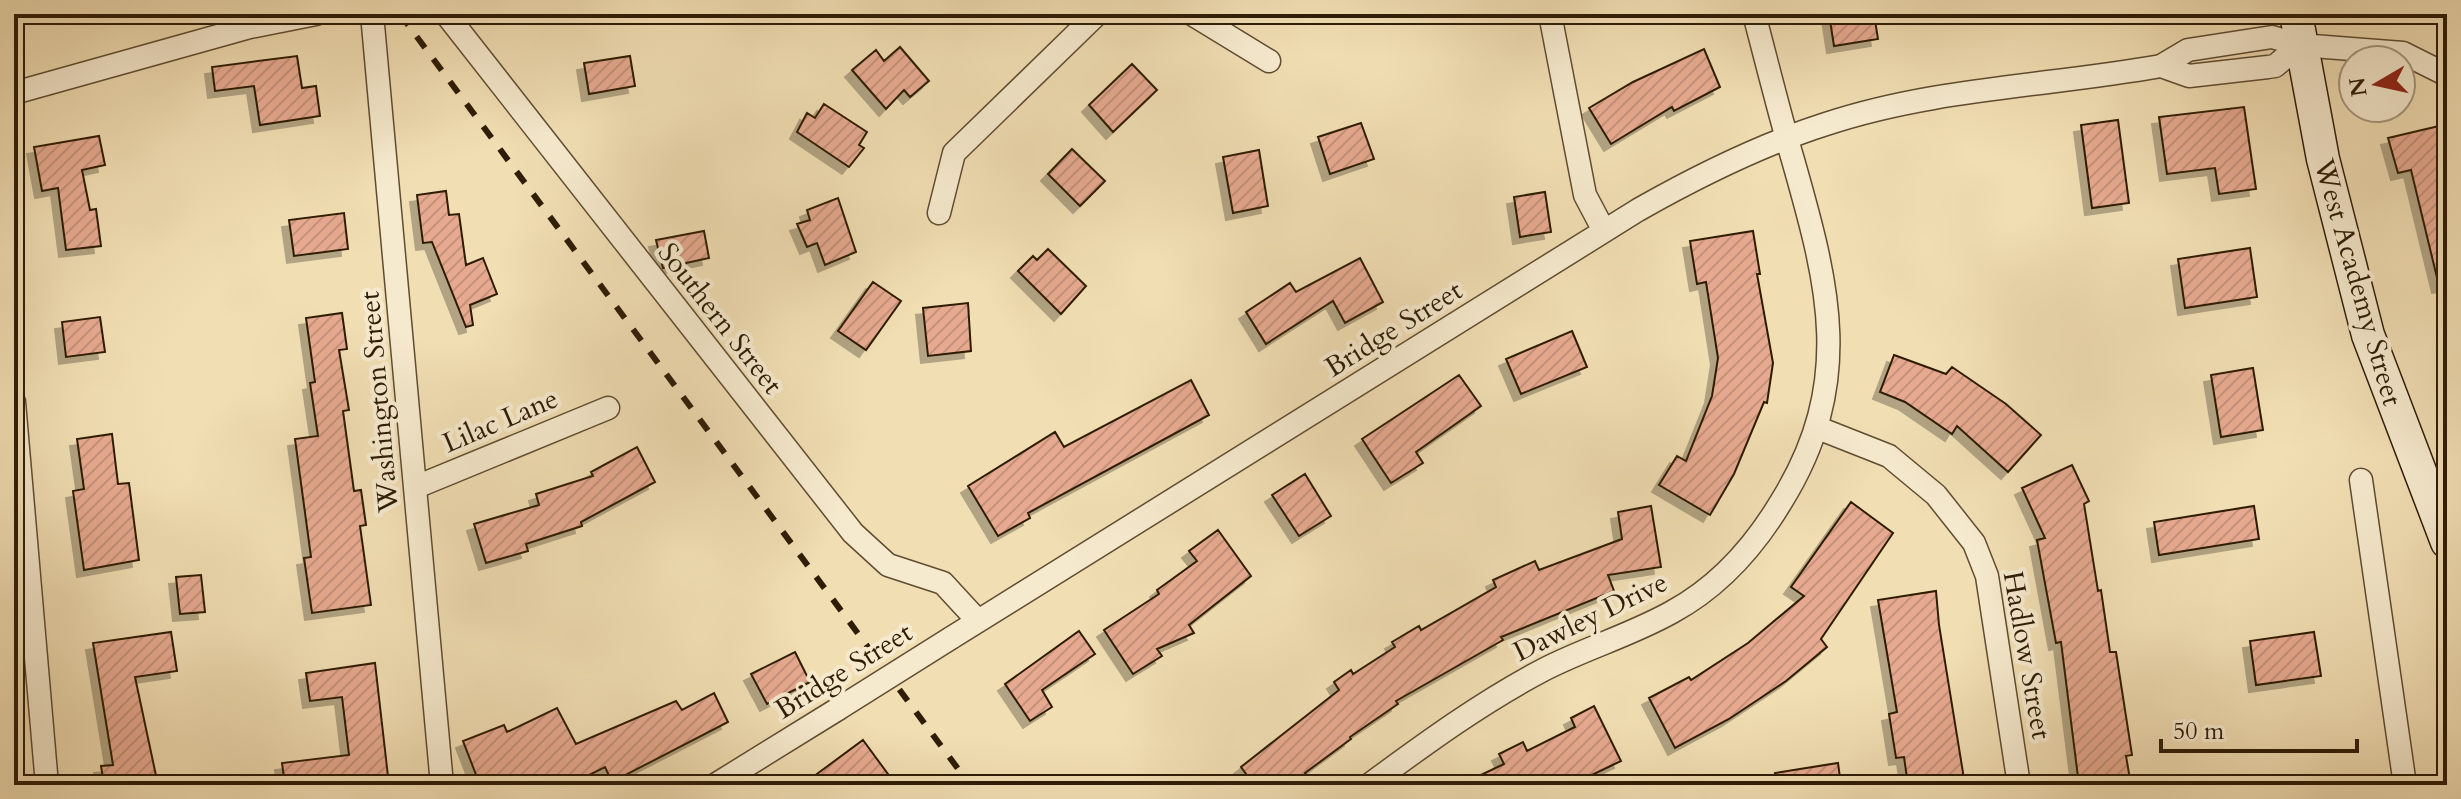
<svg xmlns="http://www.w3.org/2000/svg" width="2461" height="799" font-family="Cardo,serif">
	<defs>
		<pattern id="building-hatch" width="6" height="6" patternUnits="userSpaceOnUse" patternTransform="scale(2)"><rect width="6" height="6" fill="#e7aa90"/><path d="M-1 1l2-2M0 6l6-6M5 7l2-2" fill="none" stroke="#c6927b"/></pattern>
		<filter id="shadow"><feDropShadow dx="-7" dy="7" stdDeviation="0" flood-color="#0004"/></filter>
	</defs>
	<rect width="100%" height="100%" fill="#f1deb3"/>
	<filter id="stains"><feTurbulence type="fractalNoise" baseFrequency=".0025" numOctaves="4"/><feColorMatrix values="0 0 0 0 .2 0 0 0 0 .09 0 0 0 0 .02 0 0 0 .5 -.17"/></filter>
	<radialGradient id="worn" r=".72"><stop offset=".6" stop-color="#630" stop-opacity="0"/><stop offset="1" stop-color="#630" stop-opacity=".3"/></radialGradient>
	<path fill="url(#building-hatch)" stroke="#2e1c06" stroke-width="2" filter="url(#shadow)" d="M 1829,14 L 1874,14 L 1878,39 L 1834,46 Z
		M 900,47 L 929,81 L 910,97 L 904,90 L 886,109 L 852,70 L 876,50 L 884,61 Z
		M 1704,49 L 1720,87 L 1674,111 L 1672,107 L 1611,144 L 1589,108 L 1633,82 Z
		M 297,56 L 302,88 L 316,86 L 320,116 L 260,125 L 254,86 L 215,91 L 212,67 Z
		M 630,56 L 635,86 L 589,94 L 584,63 Z
		M 1132,64 L 1157,90 L 1113,132 L 1089,105 Z
		M 824,104 L 867,132 L 859,145 L 864,148 L 849,167 L 797,132 L 807,113 L 815,118 Z
		M 2244,107 L 2256,189 L 2219,194 L 2215,168 L 2167,174 L 2159,117 Z
		M 2118,120 L 2129,203 L 2092,208 L 2081,125 Z
		M 1361,123 L 1374,159 L 1330,174 L 1318,137 Z
		M 2439,126 L 2447,157 L 2447,285 L 2439,286 L 2411,170 L 2398,173 L 2388,138 Z
		M 99,136 L 105,165 L 82,170 L 90,210 L 96,209 L 101,246 L 66,250 L 58,188 L 42,191 L 34,147 Z
		M 1072,149 L 1105,181 L 1080,206 L 1048,174 Z
		M 1259,150 L 1268,206 L 1233,213 L 1223,157 Z
		M 446,191 L 449,215 L 459,214 L 466,265 L 483,258 L 497,294 L 470,305 L 473,325 L 466,327 L 432,242 L 423,243 L 417,195 Z
		M 1545,192 L 1551,232 L 1520,237 L 1514,197 Z
		M 838,198 L 856,252 L 825,265 L 817,243 L 807,247 L 797,224 L 810,220 L 807,210 Z
		M 344,213 L 348,249 L 294,256 L 289,220 Z
		M 704,231 L 709,258 L 663,268 L 656,240 Z
		M 1753,231 L 1760,274 L 1757,274 L 1773,363 L 1767,403 L 1764,402 L 1734,474 L 1710,515 L 1659,485 L 1677,456 L 1686,461 L 1712,396 L 1718,358 L 1706,282 L 1697,284 L 1690,241 Z
		M 2250,248 L 2257,297 L 2185,308 L 2178,259 Z
		M 1048,249 L 1086,286 L 1061,314 L 1018,271 L 1033,256 L 1037,260 Z
		M 1360,258 L 1383,302 L 1345,323 L 1333,301 L 1266,344 L 1246,312 L 1290,283 L 1296,292 Z
		M 873,282 L 901,301 L 866,350 L 838,331 Z
		M 968,303 L 971,351 L 928,356 L 923,308 Z
		M 342,313 L 347,349 L 339,350 L 349,410 L 343,411 L 354,491 L 361,490 L 366,525 L 360,526 L 371,605 L 312,613 L 304,558 L 311,557 L 295,439 L 318,436 L 310,383 L 315,382 L 306,318 Z
		M 100,317 L 105,352 L 66,357 L 62,322 Z
		M 1572,331 L 1587,367 L 1521,394 L 1506,359 Z
		M 1894,355 L 1946,374 L 1952,367 L 2006,404 L 2041,435 L 2008,472 L 1957,426 L 1952,434 L 1905,402 L 1880,392 Z
		M 2253,368 L 2263,430 L 2221,437 L 2211,375 Z
		M 1459,375 L 1481,406 L 1416,452 L 1423,463 L 1391,483 L 1362,439 Z
		M 1191,380 L 1209,415 L 1028,513 L 1030,518 L 998,536 L 968,486 L 1055,432 L 1064,447 Z
		M 112,434 L 118,484 L 129,483 L 139,560 L 84,570 L 73,491 L 84,489 L 77,439 Z
		M 637,447 L 655,482 L 581,522 L 582,526 L 526,544 L 528,551 L 486,563 L 474,524 L 539,505 L 536,494 L 593,476 L 591,472 Z
		M 2072,465 L 2089,501 L 2084,504 L 2098,591 L 2101,590 L 2110,652 L 2116,652 L 2132,755 L 2126,756 L 2131,785 L 2079,785 L 2061,642 L 2056,643 L 2037,540 L 2045,538 L 2022,488 Z
		M 1305,474 L 1331,516 L 1299,536 L 1272,495 Z
		M 1851,502 L 1893,533 L 1821,639 L 1827,647 L 1786,681 L 1729,719 L 1675,748 L 1649,698 L 1689,677 L 1691,680 L 1748,643 L 1804,596 L 1791,587 Z
		M 1651,506 L 1661,567 L 1608,575 L 1614,591 L 1501,637 L 1503,640 L 1396,701 L 1398,704 L 1350,737 L 1351,739 L 1305,773 L 1307,776 L 1294,785 L 1254,785 L 1241,767 L 1339,690 L 1334,682 L 1351,670 L 1353,674 L 1395,647 L 1392,642 L 1419,626 L 1421,630 L 1496,587 L 1493,580 L 1535,561 L 1539,570 L 1622,539 L 1618,512 Z
		M 2254,506 L 2259,539 L 2159,555 L 2154,522 Z
		M 1218,530 L 1251,576 L 1189,625 L 1194,633 L 1157,649 L 1162,656 L 1133,674 L 1104,630 L 1159,594 L 1157,590 L 1197,561 L 1189,551 Z
		M 201,575 L 205,612 L 180,614 L 176,577 Z
		M 1936,591 L 1939,625 L 1965,785 L 1908,785 L 1904,757 L 1896,758 L 1889,714 L 1897,712 L 1878,600 Z
		M 1079,631 L 1095,654 L 1042,690 L 1052,707 L 1030,721 L 1005,684 Z
		M 171,632 L 177,671 L 135,677 L 158,785 L 104,785 L 101,766 L 113,765 L 93,643 Z
		M 2314,632 L 2321,676 L 2256,685 L 2250,641 Z
		M 795,652 L 810,682 L 767,704 L 751,674 Z
		M 375,663 L 389,785 L 285,785 L 282,763 L 349,755 L 342,697 L 310,701 L 306,673 Z
		M 714,693 L 728,722 L 612,782 L 605,767 L 569,785 L 480,785 L 463,741 L 504,725 L 507,732 L 557,708 L 576,744 L 676,701 L 682,710 Z
		M 1594,706 L 1621,761 L 1571,785 L 1460,785 L 1504,764 L 1499,754 L 1523,742 L 1527,751 L 1575,727 L 1571,718 Z
		M 863,740 L 896,785 L 802,785 Z
		M 1838,763 L 1841,785 L 1776,785 L 1775,773 Z"/>
	<g fill="none" stroke-linecap="round" stroke-linejoin="round">
		<defs>
			<path id="minor" d="M 372,14 L 442,785
				M 446,14 L 853,533 L 888,565 L 943,583 L 978,621
				M 1192,14 L 1269,61
				M 1550,14 L 1585,195 L 1604,231
				M 2161,66 L 2189,76 L 2268,67 L 2275,66 L 2300,45
				M 14,93 L 250,27 L 316,14
				M 939,213 L 954,153 L 1097,14
				M 14,402 L 47,785
				M 1818,428 L 1889,456 L 1936,495 L 1974,543 L 1987,576 L 2019,785
				M 2361,480 L 2405,785
				M 416,487 L 608,408
				M 951,638 L 1638,210 C 1698,176 1760,145 1826,124 C 1934,88 2050,86 2161,66 L 2188,50 L 2272,37 L 2300,45 L 2403,53 L 2447,75
				M 715,785 L 838,709
				M 1369,785 C 1426,743 1482,702 1545,669 C 1586,648 1631,635 1672,612 C 1718,587 1754,547 1781,502 C 1855,383 1829,286 1793,160 C 1779,112 1767,63 1754,14"/>
			<path id="secondary" d="M 2296,14 L 2323,159 L 2368,335 L 2447,542"/>
		</defs>
		<use href="#minor" stroke="#5f4c31" stroke-width="25"/>
		<use href="#secondary" stroke="#2e1c06" stroke-width="35"/>
		<use href="#minor" stroke="#f6eace" stroke-width="22"/>
		<use href="#secondary" stroke="#f6eace" stroke-width="32"/>
		<path stroke="#2e1c06" stroke-width="6" stroke-dasharray="14 14" stroke-linecap="butt" d="M 400,14 L 970,785"/>
		<defs>
			<path id="minor-bridge" d="M 838,709 L 951,638"/>
		</defs>
		<use href="#minor-bridge" stroke="#5f4c31" stroke-width="25" stroke-linecap="butt"/>
		<use href="#minor-bridge" stroke="#f6eace" stroke-width="22"/>
	</g>
	<g text-anchor="middle" stroke-width="8" stroke-linejoin="round" paint-order="stroke">
		<g font-size="28" fill="#2e1c06" stroke="#f6eace">
			<text transform="translate(2359 282) rotate(74)" y="10">West Academy Street</text>
			<text transform="translate(721 318) rotate(52)" y="10">Southern Street</text>
			<text transform="translate(1393 328) rotate(-32)" y="10">Bridge Street</text>
			<text transform="translate(378 402) rotate(-95)" y="10">Washington Street</text>
			<text transform="translate(500 420) rotate(-23)" y="10">Lilac Lane</text>
			<text transform="translate(1590 616) rotate(-26)" y="10">Dawley Drive</text>
			<text transform="translate(2028 655) rotate(80)" y="10">Hadlow Street</text>
			<text transform="translate(843 670) rotate(-32)" y="10">Bridge Street</text>
		</g>
	</g>
	<rect width="2461" height="799" fill="none" stroke="#f1deb3" stroke-width="48"/>
	<rect x="16" y="16" width="2429" height="767" fill="none" stroke="#2e1c06" stroke-width="4"/>
	<rect x="24" y="24" width="2413" height="751" fill="none" stroke="#2e1c06" stroke-width="2"/>
	<g transform="translate(2377 84) rotate(261)"><circle r="38" fill="#f6eace" stroke="#a6987e" stroke-width="2"/>
	<path d="M0-6L14 30L0 20L-14 30Z" fill="#8f2418"/>
	<text y="-12" font-size="22" font-weight="bold" text-anchor="middle" fill="#2e1c06">N</text>
	</g>
	<path d="M2161 739v12h196v-12" fill="none" stroke="#2e1c06" stroke-width="4"/>
	<text x="2173" y="739" font-size="24" fill="#2e1c06" stroke="#f6eace" stroke-width="6" paint-order="stroke">50 m</text>
	<rect width="100%" height="100%" filter="url(#stains)"/>
	<rect width="100%" height="100%" fill="url(#worn)"/>
</svg>
